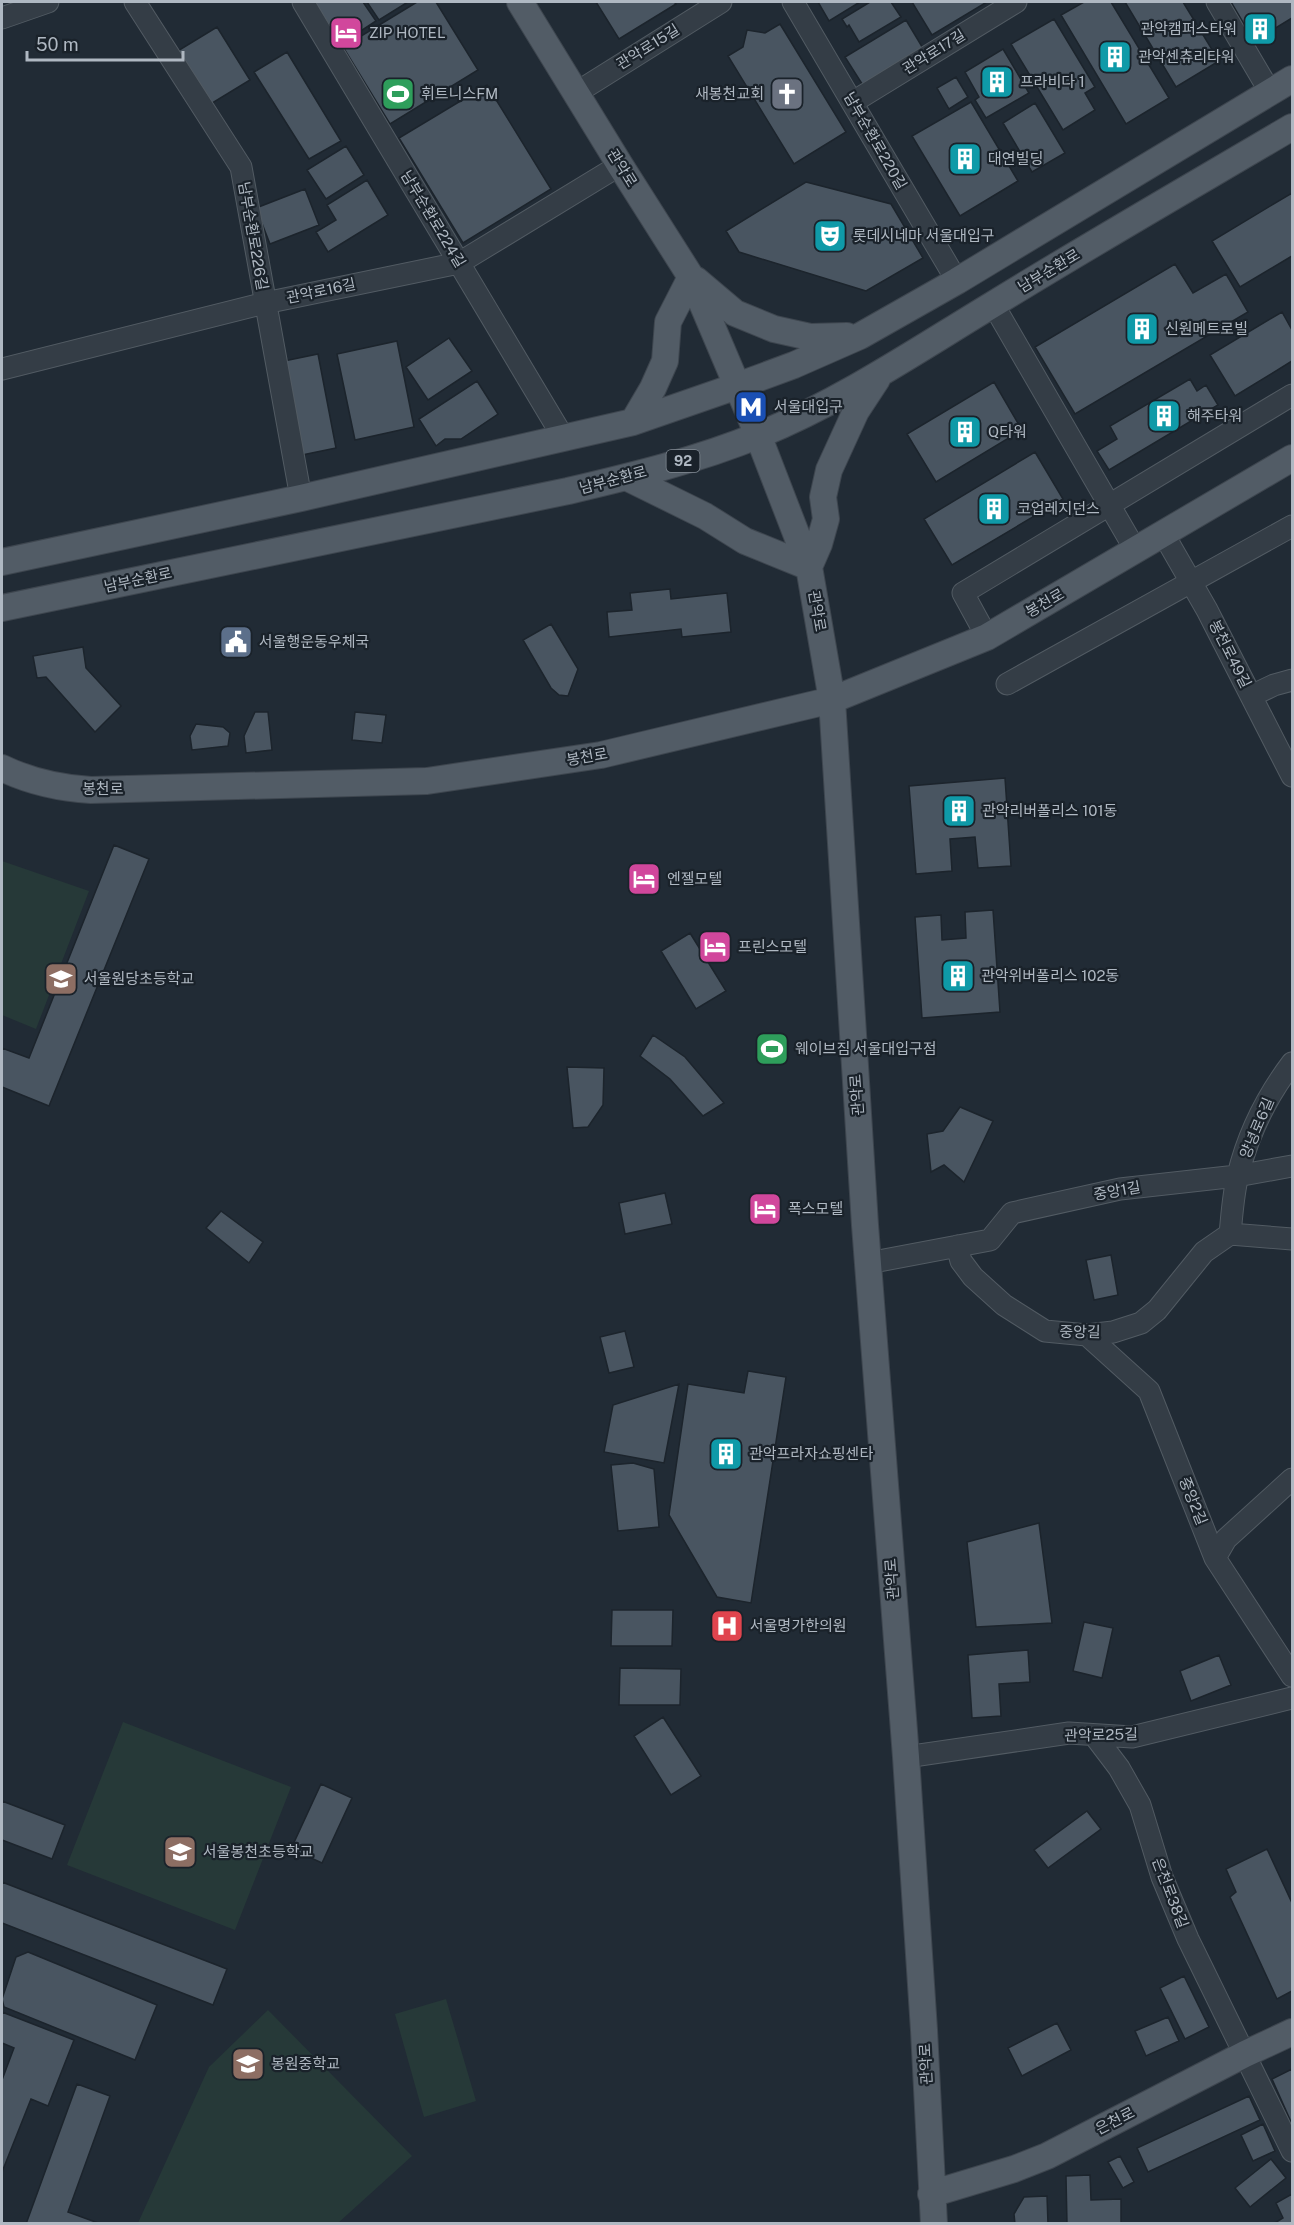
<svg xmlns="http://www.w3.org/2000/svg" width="1294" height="2225" font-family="'Public Sans','Noto Sans KR',sans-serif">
	<rect width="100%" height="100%" fill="#212b35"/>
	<path fill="#263938" d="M 2,861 L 89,891 L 36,1029 L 2,1015 Z
		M 123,1722 L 291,1787 L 235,1930 L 67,1865 Z
		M 446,1999 L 476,2101 L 424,2117 L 395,2014 Z
		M 268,2010 L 412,2156 L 338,2223 L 138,2223 L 209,2067 Z"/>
	<path fill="#495561" stroke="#1c242c" stroke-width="1.5" d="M 314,2 L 363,2 L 376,21 L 341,44 Z
		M 367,2 L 408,2 L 379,20 Z
		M 417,2 L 436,2 L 478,70 L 390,124 L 343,47 Z
		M 596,2 L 674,2 L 676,4 L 619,39 Z
		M 818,2 L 860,2 L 829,21 Z
		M 870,2 L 891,2 L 901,17 L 859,42 L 849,25 L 847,27 L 842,19 Z
		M 912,2 L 987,2 L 932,35 Z
		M 1084,2 L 1111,2 L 1169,98 L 1126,124 L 1061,15 Z
		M 1125,2 L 1183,2 L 1219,61 L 1176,87 Z
		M 1231,2 L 1292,2 L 1292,18 L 1254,41 Z
		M 1054,19 L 1095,87 L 1085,93 L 1095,110 L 1063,130 L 1011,44 Z
		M 906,20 L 924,50 L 864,87 L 845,57 Z
		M 780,24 L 846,132 L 794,164 L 728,56 L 743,47 L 747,30 L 765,33 Z
		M 217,27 L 250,80 L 209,105 L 176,52 Z
		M 1003,49 L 1029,93 L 986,118 L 975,100 L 979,97 L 965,72 Z
		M 287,52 L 341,141 L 309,159 L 254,72 Z
		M 956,77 L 968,97 L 949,109 L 937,88 Z
		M 487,85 L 551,189 L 463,243 L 399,138 Z
		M 971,102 L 1018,181 L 960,216 L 912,136 Z
		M 1035,103 L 1065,153 L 1032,172 L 1003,123 Z
		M 346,146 L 364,175 L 326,199 L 307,170 Z
		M 367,180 L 388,215 L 328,252 L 316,232 L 336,220 L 327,205 Z
		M 806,182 L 891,204 L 923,258 L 866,291 L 739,252 L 726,231 Z
		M 305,189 L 319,225 L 270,244 L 256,208 Z
		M 1292,193 L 1292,256 L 1240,287 L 1212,241 Z
		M 1175,264 L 1193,293 L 1226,274 L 1248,312 L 1075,414 L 1035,347 Z
		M 1282,312 L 1292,330 L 1292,361 L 1235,396 L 1210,355 Z
		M 449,338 L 472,371 L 428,400 L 406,367 Z
		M 397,341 L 414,427 L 355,440 L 337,354 Z
		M 318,354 L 336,448 L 302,455 L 284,361 Z
		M 1190,379 L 1197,391 L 1206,385 L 1218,405 L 1109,470 L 1097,451 L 1117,439 L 1110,426 Z
		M 477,381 L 498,414 L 461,439 L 445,439 L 436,446 L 419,419 Z
		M 994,382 L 1022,430 L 936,482 L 907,434 Z
		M 1035,452 L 1063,499 L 952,565 L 924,519 Z
		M 670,589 L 671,599 L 727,593 L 731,632 L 682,637 L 681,629 L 609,637 L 607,612 L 632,610 L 630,593 Z
		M 551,624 L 578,669 L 568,696 L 559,695 L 551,688 L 523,640 Z
		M 83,647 L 86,668 L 121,706 L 95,732 L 46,677 L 37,678 L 33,656 Z
		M 255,712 L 268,712 L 272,750 L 246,753 L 244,736 Z
		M 355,712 L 386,715 L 382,743 L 352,740 Z
		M 196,724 L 223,727 L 230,733 L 228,746 L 192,750 L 190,736 Z
		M 1005,778 L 1011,866 L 978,868 L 975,837 L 950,839 L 952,871 L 916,874 L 909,786 Z
		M 114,845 L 149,859 L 49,1106 L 2,1087 L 2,1048 L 29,1058 Z
		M 993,910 L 1000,1012 L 922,1018 L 915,917 L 941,915 L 942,940 L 966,938 L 965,912 Z
		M 690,933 L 726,991 L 696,1009 L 661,951 Z
		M 653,1035 L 685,1057 L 724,1103 L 703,1116 L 670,1079 L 640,1056 Z
		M 567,1067 L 604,1068 L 603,1105 L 588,1127 L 573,1128 Z
		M 960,1107 L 993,1121 L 964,1182 L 944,1165 L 931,1172 L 927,1134 L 943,1131 Z
		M 665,1193 L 672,1224 L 625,1234 L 619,1203 Z
		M 221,1211 L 263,1242 L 249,1263 L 206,1228 Z
		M 1111,1255 L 1118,1295 L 1094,1300 L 1086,1260 Z
		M 625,1331 L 634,1367 L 609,1373 L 600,1337 Z
		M 748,1371 L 786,1377 L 751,1603 L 717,1597 L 669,1515 L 688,1384 L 744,1393 Z
		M 679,1384 L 664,1463 L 604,1452 L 613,1405 Z
		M 633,1463 L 654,1469 L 659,1527 L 618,1531 L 611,1465 Z
		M 1039,1523 L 1052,1623 L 976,1627 L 967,1542 Z
		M 612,1610 L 673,1610 L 672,1646 L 611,1646 Z
		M 1084,1622 L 1113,1628 L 1102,1678 L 1073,1671 Z
		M 1028,1650 L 1030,1682 L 999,1684 L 1001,1716 L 972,1718 L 968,1655 Z
		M 1219,1655 L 1231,1685 L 1191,1701 L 1180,1671 Z
		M 620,1668 L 681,1669 L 680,1705 L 619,1705 Z
		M 663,1717 L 701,1776 L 671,1795 L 634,1736 Z
		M 321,1784 L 352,1798 L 322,1863 L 291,1849 Z
		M 2,1801 L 65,1825 L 52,1859 L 2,1840 Z
		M 1087,1811 L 1101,1829 L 1048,1868 L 1034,1850 Z
		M 1267,1849 L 1292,1903 L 1292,1991 L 1277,1999 L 1230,1897 L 1236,1892 L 1226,1869 Z
		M 2,1882 L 227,1969 L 213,2005 L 2,1923 Z
		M 28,1952 L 157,2005 L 135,2060 L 4,2007 L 2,1999 L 16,1957 Z
		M 1184,1976 L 1209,2027 L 1185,2039 L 1160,1988 Z
		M 2,2012 L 74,2040 L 48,2106 L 31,2099 L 2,2172 L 2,2080 L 14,2048 L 2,2043 Z
		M 1168,2017 L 1179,2041 L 1146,2056 L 1135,2031 Z
		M 1057,2023 L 1071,2050 L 1022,2076 L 1008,2048 Z
		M 1292,2069 L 1292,2124 L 1272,2079 Z
		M 77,2084 L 110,2096 L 68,2212 L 101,2224 L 26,2224 Z
		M 1249,2096 L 1260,2120 L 1148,2172 L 1137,2148 Z
		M 1263,2124 L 1275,2151 L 1253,2161 L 1241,2135 Z
		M 1120,2156 L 1134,2182 L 1123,2188 L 1108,2162 Z
		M 1271,2159 L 1286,2178 L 1250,2207 L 1235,2188 Z
		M 1090,2175 L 1091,2200 L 1121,2199 L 1121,2224 L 1067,2224 L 1066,2176 Z
		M 1292,2194 L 1292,2224 L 1273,2224 L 1283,2218 L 1276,2203 Z
		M 1047,2196 L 1048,2224 L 1015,2224 L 1014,2214 L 1024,2197 Z"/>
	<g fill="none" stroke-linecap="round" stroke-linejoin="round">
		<defs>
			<path id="minor" d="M 135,2 L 241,167 L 301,498
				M 303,2 L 563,437
				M 793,2 L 957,281
				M 1217,2 L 1270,92
				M 2,18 L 48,2
				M 576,93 L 721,2
				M 853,102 L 1016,2
				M 993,304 L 1136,551
				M 2,369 L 265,303 L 459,263 L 620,165
				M 1164,535 L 1207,610 L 1292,776
				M 987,637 L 963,593 L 1292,395
				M 1007,684 L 1292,526
				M 1251,696 L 1274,685 L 1292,680
				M 1230,1234 C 1232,1215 1233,1194 1238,1175 C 1248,1134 1267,1096 1292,1063
				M 957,1246 L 961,1261 L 973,1277 L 1004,1305 L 1045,1331 L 1087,1335 L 1113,1332 L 1141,1323 L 1157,1310 L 1204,1252 L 1230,1234 L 1292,1239
				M 868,1263 L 990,1240 L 1012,1213 L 1120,1189 L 1237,1176 L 1292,1166
				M 1087,1335 L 1149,1391 L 1215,1558 L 1292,1676
				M 1215,1558 L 1226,1539 L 1292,1479
				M 1094,1735 L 1119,1768 L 1140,1805 L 1162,1877 L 1188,1939 L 1292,2151
				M 906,1757 L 1069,1733 L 1132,1737 L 1292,1698"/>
			<path id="major" d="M 520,2 L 620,165 L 691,277 L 758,435 L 809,567 L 832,700 L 865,1225 L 906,1757 L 924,2030 L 934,2224
				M 696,280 L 735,313 L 774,329 L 810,337 L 847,336
				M 633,422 L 653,388 L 665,361 L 668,322 L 691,277
				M 626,477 L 705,516 L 745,541 L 809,567
				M 2,562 L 301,498 L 633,422 L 737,386 L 794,365 L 860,336 L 957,281 L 1292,79
				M 809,567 L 819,544 L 826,519 L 823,497 L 829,470 L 856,411 L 877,379
				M 2,608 L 568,491 C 632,476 698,460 759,435 C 842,401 916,351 992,305 C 1091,244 1192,186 1292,127
				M 2,768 C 31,782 58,788 91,790 L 427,781 L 601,755 L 832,700 L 987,637 L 1292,458
				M 931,2194 L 1014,2169 L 1047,2156 L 1245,2054 L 1292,2032"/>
		</defs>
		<use href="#minor" stroke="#525b63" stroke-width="23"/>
		<use href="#major" stroke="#3e464f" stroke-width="28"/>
		<use href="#minor" stroke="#343d46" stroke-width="21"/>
		<use href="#major" stroke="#525c66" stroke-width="26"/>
	</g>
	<defs>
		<symbol id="building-square" viewBox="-11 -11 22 22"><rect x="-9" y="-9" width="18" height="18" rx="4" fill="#0f9aa8" stroke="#1a222a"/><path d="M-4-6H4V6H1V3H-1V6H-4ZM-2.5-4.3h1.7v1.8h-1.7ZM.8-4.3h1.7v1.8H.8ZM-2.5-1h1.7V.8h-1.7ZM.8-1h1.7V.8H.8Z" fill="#fff"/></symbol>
		<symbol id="hotel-square" viewBox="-11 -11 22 22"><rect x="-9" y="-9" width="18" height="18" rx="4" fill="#d1479c" stroke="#1a222a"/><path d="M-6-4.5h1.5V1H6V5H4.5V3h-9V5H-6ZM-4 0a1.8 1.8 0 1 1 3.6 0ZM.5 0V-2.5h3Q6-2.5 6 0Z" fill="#fff"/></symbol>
		<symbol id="stadium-square" viewBox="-11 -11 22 22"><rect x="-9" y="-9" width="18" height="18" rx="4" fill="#2e9e5b" stroke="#1a222a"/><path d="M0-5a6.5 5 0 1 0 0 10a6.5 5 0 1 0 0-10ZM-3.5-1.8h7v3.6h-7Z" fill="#fff"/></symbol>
		<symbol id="church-square" viewBox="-11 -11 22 22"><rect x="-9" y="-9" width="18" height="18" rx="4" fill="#6b7280" stroke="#1a222a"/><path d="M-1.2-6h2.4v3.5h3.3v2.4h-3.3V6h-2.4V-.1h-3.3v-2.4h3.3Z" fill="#fff"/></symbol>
		<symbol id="theatre-square" viewBox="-11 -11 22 22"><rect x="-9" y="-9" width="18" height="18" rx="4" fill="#0f9aa8" stroke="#1a222a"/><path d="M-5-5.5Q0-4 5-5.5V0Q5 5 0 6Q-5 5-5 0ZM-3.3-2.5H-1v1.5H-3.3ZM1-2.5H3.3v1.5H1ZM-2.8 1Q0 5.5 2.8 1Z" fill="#fff"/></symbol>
		<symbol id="metro-square" viewBox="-11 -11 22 22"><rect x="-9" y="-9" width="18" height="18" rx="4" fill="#1a4fb4" stroke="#1a222a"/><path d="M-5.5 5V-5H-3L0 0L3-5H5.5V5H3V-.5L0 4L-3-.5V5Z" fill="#fff"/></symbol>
		<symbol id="civic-square" viewBox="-11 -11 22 22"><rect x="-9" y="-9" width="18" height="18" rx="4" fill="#5c6f8a" stroke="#1a222a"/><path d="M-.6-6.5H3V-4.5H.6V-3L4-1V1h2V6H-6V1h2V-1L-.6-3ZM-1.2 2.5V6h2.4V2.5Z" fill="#fff"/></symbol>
		<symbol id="school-square" viewBox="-11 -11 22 22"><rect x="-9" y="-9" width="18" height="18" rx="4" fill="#8d6e63" stroke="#1a222a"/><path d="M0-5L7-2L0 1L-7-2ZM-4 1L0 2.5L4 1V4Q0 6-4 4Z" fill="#fff"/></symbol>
		<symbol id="hospital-square" viewBox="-11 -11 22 22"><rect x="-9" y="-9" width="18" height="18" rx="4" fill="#e0444e" stroke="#1a222a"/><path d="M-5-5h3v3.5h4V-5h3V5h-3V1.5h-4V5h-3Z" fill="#fff"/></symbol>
	</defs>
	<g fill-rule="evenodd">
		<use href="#building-square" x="1241" y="10" width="38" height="38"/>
		<use href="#hotel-square" x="327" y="14" width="38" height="38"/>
		<use href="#building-square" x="1096" y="38" width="38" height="38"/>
		<use href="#building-square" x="978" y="63" width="38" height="38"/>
		<use href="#stadium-square" x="379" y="75" width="38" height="38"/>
		<use href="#church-square" x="768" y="75" width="38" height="38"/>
		<use href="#building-square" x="946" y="140" width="38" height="38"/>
		<use href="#theatre-square" x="811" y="217" width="38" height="38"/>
		<use href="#building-square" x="1123" y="310" width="38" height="38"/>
		<use href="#metro-square" x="732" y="388" width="38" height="38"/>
		<use href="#building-square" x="1145" y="397" width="38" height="38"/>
		<use href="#building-square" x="946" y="413" width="38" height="38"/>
		<use href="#building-square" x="975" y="490" width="38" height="38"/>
		<use href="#civic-square" x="217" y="623" width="38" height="38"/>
		<use href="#building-square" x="940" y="792" width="38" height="38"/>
		<use href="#hotel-square" x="625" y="860" width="38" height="38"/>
		<use href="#hotel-square" x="696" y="928" width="38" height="38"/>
		<use href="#building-square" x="939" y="957" width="38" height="38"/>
		<use href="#school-square" x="42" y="960" width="38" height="38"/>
		<use href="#stadium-square" x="753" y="1030" width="38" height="38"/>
		<use href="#hotel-square" x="746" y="1190" width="38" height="38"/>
		<use href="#building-square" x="707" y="1435" width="38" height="38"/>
		<use href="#hospital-square" x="708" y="1607" width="38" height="38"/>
		<use href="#school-square" x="161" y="1833" width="38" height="38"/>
		<use href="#school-square" x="229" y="2045" width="38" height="38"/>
	</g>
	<g text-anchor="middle" stroke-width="4.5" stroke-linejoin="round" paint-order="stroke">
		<rect fill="#1a222a" stroke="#828b94" stroke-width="1.5" x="666.5" y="450" width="33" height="22" rx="4.5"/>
		<g font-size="14" font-weight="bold" fill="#afb8c2">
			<text x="683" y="466">92</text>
		</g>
		<g font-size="15" fill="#afb8c2" stroke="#1a222a" text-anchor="start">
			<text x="1237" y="34" text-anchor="end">관악캠퍼스타워</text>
			<text x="369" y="38">ZIP HOTEL</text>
			<text x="1138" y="62">관악센츄리타워</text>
			<text x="1020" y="87">프라비다 1</text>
			<text x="421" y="99">휘트니스FM</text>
			<text x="764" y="99" text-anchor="end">새봉천교회</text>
			<text x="988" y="164">대연빌딩</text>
			<text x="853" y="241">롯데시네마 서울대입구</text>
			<text x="1165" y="334">신원메트로빌</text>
			<text x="774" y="412">서울대입구</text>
			<text x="1187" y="421">해주타워</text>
			<text x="988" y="437">Q타워</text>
			<text x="1017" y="514">코업레지던스</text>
			<text x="259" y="647">서울행운동우체국</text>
			<text x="982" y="816">관악리버폴리스 101동</text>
			<text x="667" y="884">엔젤모텔</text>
			<text x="738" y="952">프린스모텔</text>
			<text x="981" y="981">관악위버폴리스 102동</text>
			<text x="84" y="984">서울원당초등학교</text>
			<text x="795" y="1054">웨이브짐 서울대입구점</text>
			<text x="788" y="1214">폭스모텔</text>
			<text x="749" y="1459">관악프라자쇼핑센타</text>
			<text x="750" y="1631">서울명가한의원</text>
			<text x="203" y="1857">서울봉천초등학교</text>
			<text x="271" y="2069">봉원중학교</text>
		</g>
		<g font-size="15" fill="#afb8c2" stroke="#1a222a">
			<text transform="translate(648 47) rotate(-32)" y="5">관악로15길</text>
			<text transform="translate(934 52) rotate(-32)" y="5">관악로17길</text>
			<text transform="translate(875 141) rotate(60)" y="5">남부순환로220길</text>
			<text transform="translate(622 168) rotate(58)" y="5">관악로</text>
			<text transform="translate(433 219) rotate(59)" y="5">남부순환로224길</text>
			<text transform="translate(253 236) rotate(80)" y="5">남부순환로226길</text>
			<text transform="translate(1049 271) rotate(-31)" y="5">남부순환로</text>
			<text transform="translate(321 291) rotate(-12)" y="5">관악로16길</text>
			<text transform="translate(613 480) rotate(-15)" y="5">남부순환로</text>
			<text transform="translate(138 580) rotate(-12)" y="5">남부순환로</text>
			<text transform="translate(1045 603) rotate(-30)" y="5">봉천로</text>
			<text transform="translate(817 611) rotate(80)" y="5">관악로</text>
			<text transform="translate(1230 654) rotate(63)" y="5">봉천로49길</text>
			<text transform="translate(587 757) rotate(-10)" y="5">봉천로</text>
			<text x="103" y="794">봉천로</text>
			<text transform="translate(857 1095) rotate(-94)" y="5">관악로</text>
			<text transform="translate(1257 1128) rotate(-67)" y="5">양녕로6길</text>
			<text transform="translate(1117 1191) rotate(-10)" y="5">중앙1길</text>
			<text transform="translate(1080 1332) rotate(1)" y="5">중앙길</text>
			<text transform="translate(1193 1501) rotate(68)" y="5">중앙2길</text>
			<text transform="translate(892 1579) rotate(-94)" y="5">관악로</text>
			<text transform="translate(1101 1735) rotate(-1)" y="5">관악로25길</text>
			<text transform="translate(1170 1893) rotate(69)" y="5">은천로38길</text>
			<text transform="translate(926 2064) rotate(-93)" y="5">관악로</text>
			<text transform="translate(1115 2121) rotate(-27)" y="5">은천로</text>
		</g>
	</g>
	<rect width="1294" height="2225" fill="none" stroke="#afb8c2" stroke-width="6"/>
	<path d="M27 51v9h156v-9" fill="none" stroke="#afb8c2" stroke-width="3"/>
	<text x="36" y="51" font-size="18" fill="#afb8c2" stroke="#1a222a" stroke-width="4.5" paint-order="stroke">50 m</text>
</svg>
